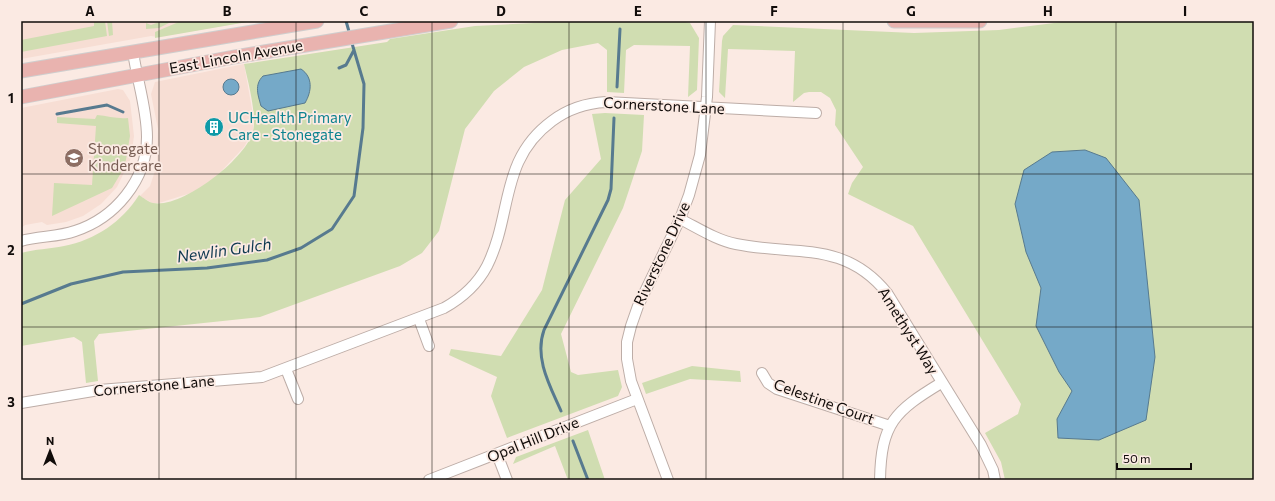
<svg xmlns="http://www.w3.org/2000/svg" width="1275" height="501" font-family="Commissioner,sans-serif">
	<rect width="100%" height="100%" fill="#fbeae3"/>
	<path fill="#f7ded4" d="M 21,21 L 253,21 L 157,37 L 151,36 L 21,59 Z
		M 244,64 L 253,115 L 253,131 L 244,147 L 212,181 L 194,192 L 159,203 L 152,203 L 140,196 L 150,186 L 157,165 L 158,129 L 151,94 L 155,82 Z
		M 118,89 L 123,90 L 130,101 L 134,136 L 131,158 L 117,187 L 101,204 L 83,216 L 66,222 L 47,225 L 42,222 L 25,225 L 21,228 L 21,108 Z"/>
	<path fill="#d0ddb1" d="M 94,21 L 105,21 L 107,36 L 21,52 L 21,40 L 94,26 Z
		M 107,21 L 112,21 L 113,35 L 109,36 Z
		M 162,21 L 173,21 L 159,28 L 146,29 L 146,23 L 151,25 Z
		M 181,21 L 253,21 L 155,38 L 155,32 Z
		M 576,21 L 680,21 L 690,23 L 699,38 L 697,90 L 688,97 L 690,46 L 634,45 L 626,50 L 624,93 L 607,92 L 607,50 L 598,43 L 562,50 L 524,67 L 494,91 L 465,129 L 439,231 L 422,253 L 400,266 L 260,317 L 99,334 L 94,341 L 98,381 L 86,383 L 82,342 L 74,337 L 21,346 L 21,253 C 35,249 50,249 64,246 C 95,240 122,222 139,195 C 144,198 148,202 153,203 C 182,209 247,158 253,131 C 257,115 248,81 244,64 L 387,42 L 390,39 L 475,26 Z
		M 1070,21 L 1254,21 L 1254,480 L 1005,480 L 1001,462 L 985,433 L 1018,414 L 1021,404 L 913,226 L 848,194 L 852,183 L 863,167 L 835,125 L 836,110 L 830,98 L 821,92 L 809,92 L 804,93 L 793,102 L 795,51 L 728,49 L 725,98 L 719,92 L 722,41 L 723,36 L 733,25 L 914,33 L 999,30 Z
		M 605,113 L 644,115 L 642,151 L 623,208 L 561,334 L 571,372 L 578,375 L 618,370 L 622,387 L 618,396 L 507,438 L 491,396 L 497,377 L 449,355 L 451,349 L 501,356 L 542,290 L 565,200 L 601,159 L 592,114 Z
		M 97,115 C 108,116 117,119 128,118 L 130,136 L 126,160 L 121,173 L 112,188 L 52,216 L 54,183 L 92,185 L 96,126 L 57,123 L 57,117 L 95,119 Z
		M 692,366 L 740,371 L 741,382 L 690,379 L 646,394 L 642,383 Z
		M 588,430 L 605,480 L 568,480 L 555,446 L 513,464 L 516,457 Z"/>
	<path fill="#75a9c8" stroke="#577a8f" d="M 301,69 C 313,77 312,91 305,103 L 268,111 L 261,106 C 258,95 254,85 263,76 Z
		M223 87a8 8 0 1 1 16 0a8 8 0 1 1-16 0Z
		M 1085,150 L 1106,158 L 1139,200 L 1155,357 L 1146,420 L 1099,440 L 1058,438 L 1057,419 L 1072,391 L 1059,372 L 1036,326 L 1041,288 L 1026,252 L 1015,204 L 1024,170 L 1052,152 Z"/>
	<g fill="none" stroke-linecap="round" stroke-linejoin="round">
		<path stroke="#577a8f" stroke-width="3" d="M 346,21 L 350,35
			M 339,68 L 346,65 L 354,50
			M 617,87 L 620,29
			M 57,114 L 107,105 L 123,112
			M 21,304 L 71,284 L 123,272 L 207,268 L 267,260 L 301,248 L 332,229 L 354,196 L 363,128 L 364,84 L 351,40
			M 561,411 C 550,386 534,358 544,330 L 608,200 L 611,189 L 614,118
			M 573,441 L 588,480"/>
		<defs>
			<path id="minor" d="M 680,219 C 698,228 716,240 736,244 C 795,256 844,240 887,293 L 981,445 L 993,470 L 995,480
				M 21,241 C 39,236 58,237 75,231 C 115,218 147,180 147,137 C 147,109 137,80 133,52
				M 419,319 L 429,346
				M 286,369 L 298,399
				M 762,373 L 768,383 L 777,389 L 890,426
				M 21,403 L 99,390 L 262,377 L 444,308 C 462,298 477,285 487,266 C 513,214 499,160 552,121 C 568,109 587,103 606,102 L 816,113
				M 497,454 L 507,480
				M 429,480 L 637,399
				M 668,480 L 631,381 L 627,359 L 627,342 L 631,326 L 638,306 L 680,219 L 689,195 L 700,155 L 707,97 L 710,21
				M 880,480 C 881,423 895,411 941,383"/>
			<path id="major" d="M 894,21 L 980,21
				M 21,71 L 317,21
				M 21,97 L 234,57 L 451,21"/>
		</defs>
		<use href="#minor" stroke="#bdada7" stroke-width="12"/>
		<use href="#major" stroke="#cfcece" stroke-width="15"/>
		<use href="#minor" stroke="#fff" stroke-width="10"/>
		<use href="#major" stroke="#e9b3af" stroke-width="13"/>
	</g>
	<path fill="none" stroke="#110c0a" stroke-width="1" stroke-opacity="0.55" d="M 159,21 L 159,480M 296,21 L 296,480M 432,21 L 432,480M 569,21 L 569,480M 706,21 L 706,480M 843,21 L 843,480M 979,21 L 979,480M 1116,21 L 1116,480M 21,174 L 1254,174M 21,327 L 1254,327"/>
	<defs>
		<symbol id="building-disc" viewBox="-11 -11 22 22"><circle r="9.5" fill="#0f9aa8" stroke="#fbeae3"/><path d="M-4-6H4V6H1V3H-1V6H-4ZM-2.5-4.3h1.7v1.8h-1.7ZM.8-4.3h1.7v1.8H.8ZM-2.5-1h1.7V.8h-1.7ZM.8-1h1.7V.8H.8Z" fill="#fff"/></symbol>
		<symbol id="school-disc" viewBox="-11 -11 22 22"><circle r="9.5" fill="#8d6e63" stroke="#fbeae3"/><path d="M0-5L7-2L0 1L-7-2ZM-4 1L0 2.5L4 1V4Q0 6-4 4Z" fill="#fff"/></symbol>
	</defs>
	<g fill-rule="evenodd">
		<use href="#building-disc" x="203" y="116" width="22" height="22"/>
		<use href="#school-disc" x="63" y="147" width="22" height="22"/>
	</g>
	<g text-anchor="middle" stroke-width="3.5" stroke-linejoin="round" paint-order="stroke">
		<g font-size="15" fill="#110c0a" stroke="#fbeae3">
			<text transform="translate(236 57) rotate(-10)" y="5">East Lincoln Avenue</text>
			<text transform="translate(664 106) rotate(3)" y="5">Cornerstone Lane</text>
			<text transform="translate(662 254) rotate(-65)" y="5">Riverstone Drive</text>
			<text transform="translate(908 331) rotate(58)" y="5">Amethyst Way</text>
			<text transform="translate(154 386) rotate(-5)" y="5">Cornerstone Lane</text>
			<text transform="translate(824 402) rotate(20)" y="5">Celestine Court</text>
			<text transform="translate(533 440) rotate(-22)" y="5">Opal Hill Drive</text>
		</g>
		<g font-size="15" fill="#0d838f" stroke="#fbeae3" text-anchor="start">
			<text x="228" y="123">UCHealth Primary<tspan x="228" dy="17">Care - Stonegate</tspan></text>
		</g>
		<g font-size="15" fill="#785e54" stroke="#fbeae3" text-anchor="start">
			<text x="88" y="154">Stonegate<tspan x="88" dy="17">Kindercare</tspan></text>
		</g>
		<g font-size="16" font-style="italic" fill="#0e3950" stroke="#fbeae3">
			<text transform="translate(224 250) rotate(-8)" y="6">Newlin Gulch</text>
		</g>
	</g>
	<rect width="1275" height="501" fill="none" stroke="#fbeae3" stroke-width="44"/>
	<g transform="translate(50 451)" stroke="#fbeae3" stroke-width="3" paint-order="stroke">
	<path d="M0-3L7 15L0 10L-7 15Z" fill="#110c0a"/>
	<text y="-6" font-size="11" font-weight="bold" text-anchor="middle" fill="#110c0a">N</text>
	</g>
	<path d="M1117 463v6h74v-6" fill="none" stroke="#110c0a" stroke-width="2"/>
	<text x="1123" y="463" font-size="12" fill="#110c0a" stroke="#fbeae3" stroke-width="3" paint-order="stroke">50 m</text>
	<rect x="22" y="22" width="1231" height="457" fill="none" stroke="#110c0a" stroke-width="1.5"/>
	<g font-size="13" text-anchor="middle" font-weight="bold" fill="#110c0a">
		<text x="90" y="16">A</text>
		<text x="227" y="16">B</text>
		<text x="364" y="16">C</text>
		<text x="501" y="16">D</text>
		<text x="638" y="16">E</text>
		<text x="774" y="16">F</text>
		<text x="911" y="16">G</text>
		<text x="1048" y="16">H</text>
		<text x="1185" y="16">I</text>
		<text x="11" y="103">1</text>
		<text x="11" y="255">2</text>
		<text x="11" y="407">3</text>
	</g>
</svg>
